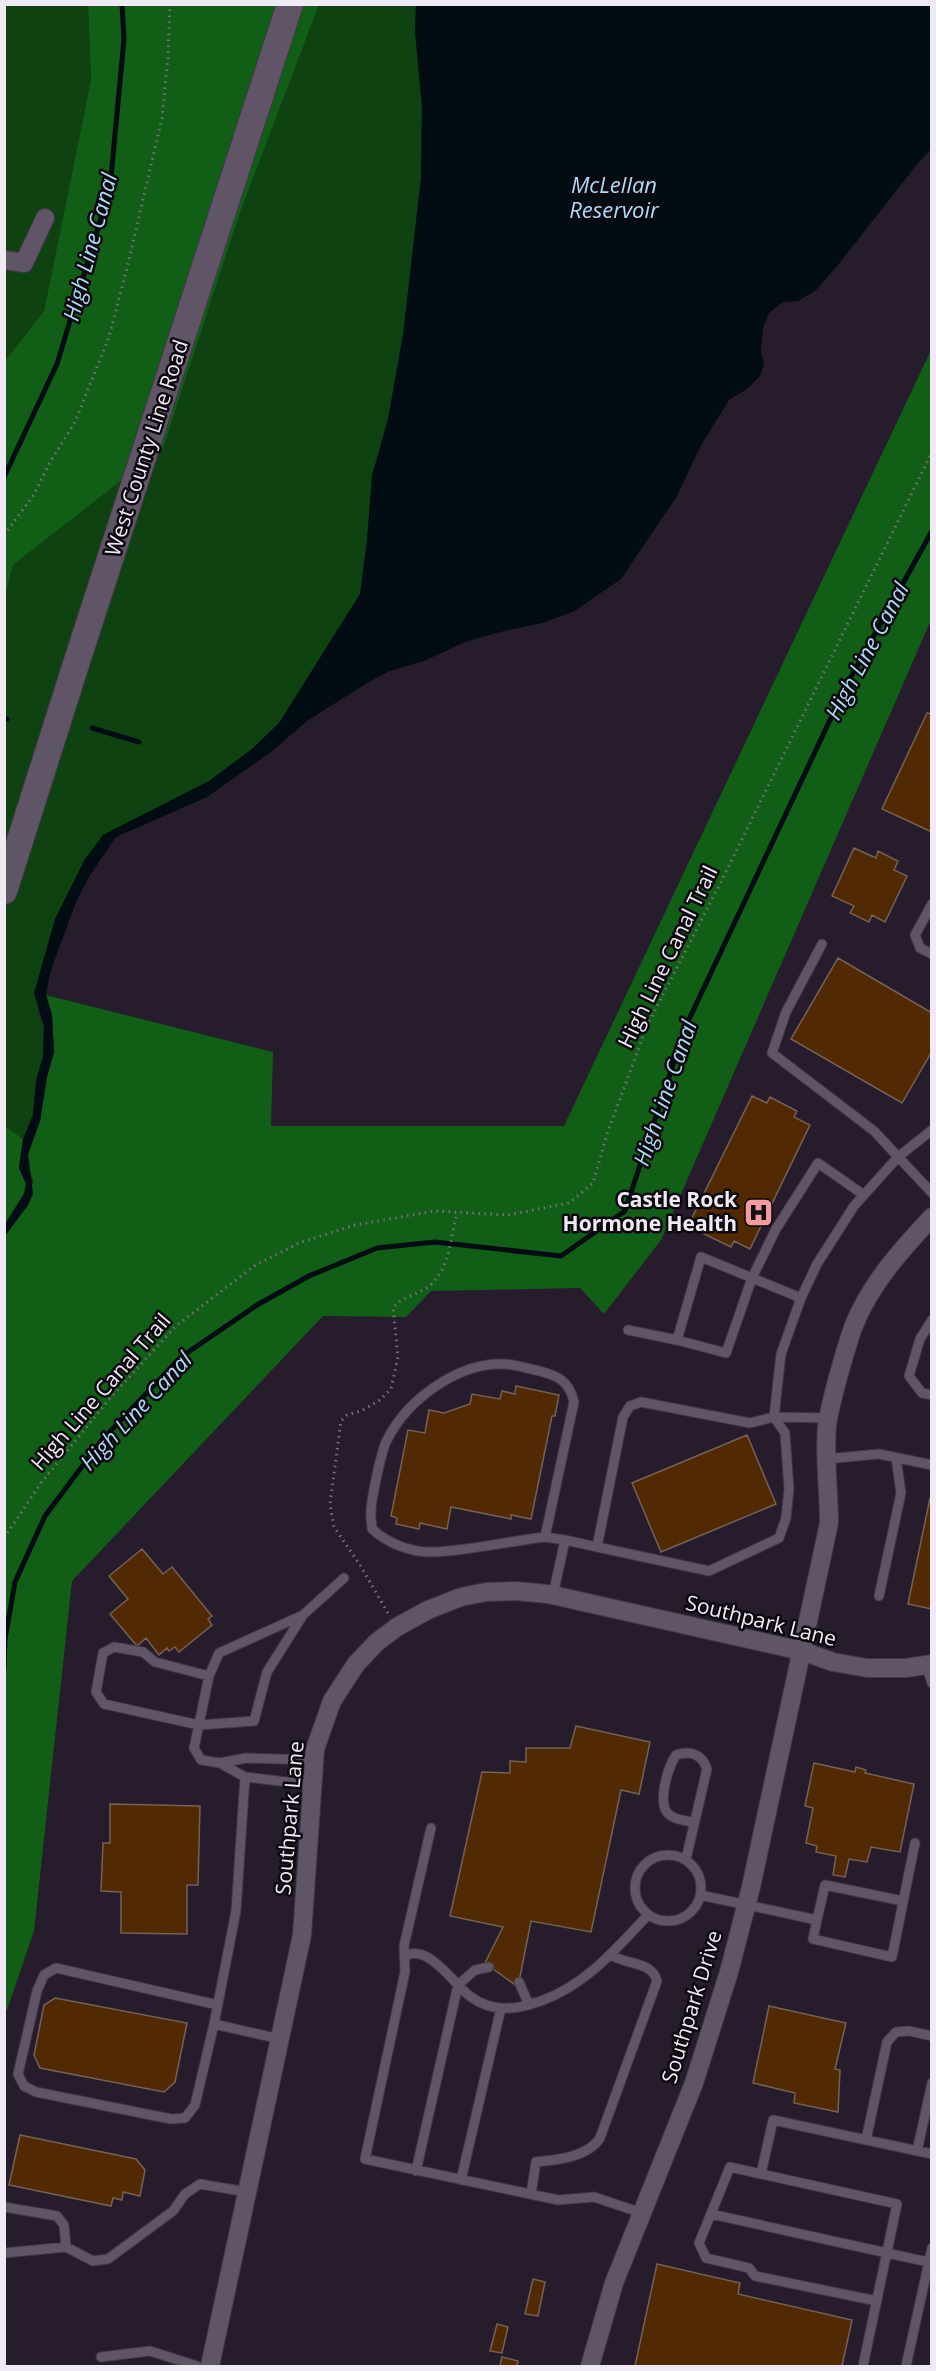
<svg xmlns="http://www.w3.org/2000/svg" width="936" height="2371" font-family="'Open Sans',sans-serif">
	<rect width="100%" height="100%" fill="#261c2c"/>
	<path fill="#0f4211" d="M 5,5 L 88,5 L 91,80 L 44,311 L 5,361 Z
		M 319,5 L 416,5 L 415,31 L 422,106 L 421,178 L 403,335 L 388,419 L 372,476 L 367,541 L 360,594 L 280,723 L 252,749 L 209,781 L 103,835 L 55,919 L 38,1013 L 44,1026 L 43,1056 L 36,1081 L 33,1115 L 23,1139 L 5,1126 L 4,595 L 13,565 L 163,448 L 241,210 Z"/>
	<path fill="#115e16" d="M 88,5 L 319,5 L 241,210 L 163,448 L 13,565 L 5,595 L 5,361 L 44,311 L 91,80 Z
		M 931,350 L 931,620 L 661,1240 L 604,1314 L 580,1288 L 431,1291 L 406,1317 L 323,1316 L 72,1581 L 34,1931 L 7,2010 L 5,2012 L 4,1236 L 28,1205 L 33,1181 L 28,1165 L 28,1154 L 40,1121 L 47,1077 L 54,1052 L 52,1015 L 46,995 L 273,1052 L 271,1126 L 564,1126 Z
		M 5,1126 L 23,1139 L 19,1168 L 26,1184 L 24,1194 L 5,1224 Z"/>
	<path fill="#010c13" d="M 416,5 L 931,5 L 931,149 L 914,168 L 838,265 L 815,291 L 798,301 L 783,302 L 769,313 L 763,328 L 761,350 L 764,365 L 760,376 L 747,389 L 729,400 L 700,447 L 677,496 L 621,579 L 573,612 L 542,623 L 500,632 L 465,642 L 424,661 L 390,671 L 367,683 L 307,721 L 271,752 L 207,797 L 116,837 L 90,875 L 76,902 L 50,973 L 46,995 L 52,1015 L 54,1052 L 47,1077 L 40,1121 L 28,1154 L 33,1194 L 28,1205 L 5,1236 L 5,1224 L 24,1194 L 26,1184 L 19,1168 L 23,1139 L 33,1115 L 36,1081 L 43,1056 L 44,1026 L 34,993 L 55,919 L 85,859 L 103,835 L 209,781 L 252,749 L 279,723 L 360,594 L 367,541 L 372,476 L 388,419 L 403,335 L 421,178 L 422,106 L 415,31 Z"/>
	<g fill="none" stroke-linecap="round" stroke-linejoin="round">
		<path stroke="#010c13" stroke-width="5" d="M 4,477 L 57,364 L 110,188 L 124,39 L 122,4
			M 4,719 L 7,719
			M 92,728 L 139,742
			M 4,1668 L 5,1639 L 15,1582 L 45,1516 L 101,1441 L 181,1357 L 257,1305 L 309,1276 L 377,1248 L 435,1242 L 561,1256 L 625,1211 L 685,1028 L 847,684 L 932,531"/>
	</g>
	<path fill="#512a03" stroke="#766254" stroke-width="1.5" d="M 927,713 L 932,714 L 932,832 L 882,809 Z
		M 854,848 L 876,858 L 878,851 L 898,861 L 894,870 L 907,876 L 885,922 L 872,915 L 869,922 L 850,913 L 854,906 L 832,896 Z
		M 838,958 L 932,1013 L 932,1051 L 902,1103 L 791,1039 Z
		M 752,1096 L 767,1103 L 770,1097 L 797,1111 L 794,1117 L 810,1125 L 750,1249 L 734,1241 L 731,1247 L 704,1234 L 708,1228 L 691,1220 Z
		M 516,1386 L 559,1395 L 555,1416 L 552,1416 L 531,1519 L 511,1515 L 511,1519 L 451,1507 L 447,1529 L 420,1523 L 419,1529 L 396,1524 L 397,1518 L 391,1516 L 408,1430 L 425,1433 L 429,1410 L 444,1413 L 470,1404 L 472,1394 L 500,1399 L 502,1391 L 515,1394 Z
		M 747,1435 L 776,1504 L 661,1552 L 632,1483 Z
		M 930,1498 L 932,1498 L 932,1609 L 908,1604 Z
		M 142,1549 L 163,1574 L 172,1567 L 212,1616 L 208,1619 L 212,1625 L 179,1652 L 175,1647 L 169,1651 L 167,1648 L 159,1655 L 146,1638 L 137,1646 L 110,1614 L 128,1599 L 109,1576 Z
		M 576,1726 L 650,1742 L 639,1794 L 621,1790 L 591,1932 L 531,1921 L 518,1987 L 485,1963 L 503,1927 L 450,1916 L 482,1772 L 510,1773 L 510,1761 L 526,1762 L 526,1748 L 570,1748 Z
		M 814,1763 L 855,1772 L 856,1767 L 866,1770 L 865,1773 L 914,1784 L 900,1852 L 871,1847 L 867,1862 L 849,1859 L 845,1877 L 833,1875 L 836,1856 L 816,1852 L 817,1846 L 806,1843 L 813,1808 L 805,1806 Z
		M 110,1804 L 200,1806 L 198,1885 L 187,1885 L 187,1934 L 121,1933 L 121,1892 L 101,1891 L 103,1843 L 110,1843 Z
		M 55,1998 L 187,2023 L 175,2082 L 164,2092 L 40,2068 L 34,2055 L 44,2005 Z
		M 769,2006 L 846,2023 L 835,2069 L 840,2070 L 838,2112 L 794,2103 L 795,2093 L 753,2083 Z
		M 20,2135 L 136,2159 L 145,2170 L 140,2196 L 123,2192 L 122,2200 L 113,2198 L 111,2206 L 9,2185 Z
		M 657,2264 L 740,2283 L 738,2294 L 852,2320 L 842,2366 L 635,2366 Z
		M 533,2279 L 545,2282 L 538,2316 L 525,2314 Z
		M 497,2324 L 508,2327 L 502,2353 L 490,2351 Z
		M 502,2357 L 518,2361 L 517,2366 L 500,2366 Z"/>
	<g fill="none" stroke-linecap="round" stroke-linejoin="round">
		<defs>
			<path id="service" d="M 932,904 L 915,935 L 920,948 L 932,954
				M 822,944 L 786,1012 L 772,1053 L 874,1131 L 932,1193
				M 801,1298 L 701,1257 L 677,1340 L 726,1353 L 752,1278 L 776,1229 L 818,1163 L 864,1195
				M 932,1320 L 920,1339 L 909,1376 L 922,1393 L 932,1395
				M 628,1330 L 677,1340
				M 641,1402 L 750,1423 L 774,1417 L 785,1433 L 789,1489 L 786,1518 L 779,1538 L 709,1571 L 597,1547 L 623,1417 L 630,1406 Z
				M 829,1418 L 774,1417 L 781,1354 L 801,1298 L 817,1264 L 854,1206 L 898,1157 L 932,1130
				M 826,1459 L 879,1454 L 932,1465
				M 545,1537 C 510,1541 467,1551 433,1552 C 412,1553 387,1543 372,1529 C 372,1523 370,1517 371,1511 C 371,1500 382,1448 387,1440 C 407,1400 458,1362 504,1364 C 514,1364 525,1368 535,1370 C 557,1375 569,1380 574,1402 L 545,1537 L 565,1540
				M 553,1595 L 565,1540 L 597,1547
				M 879,1596 L 901,1493 L 896,1458
				M 926,1665 L 932,1683
				M 209,1676 L 155,1662 L 143,1652 L 114,1647 L 103,1653 L 96,1692 L 104,1704 L 199,1725 L 254,1721 L 267,1672 L 303,1615
				M 220,1763 L 201,1760 L 194,1748 L 209,1676 L 219,1653 L 303,1615 L 344,1578
				M 245,1777 L 236,1911 L 214,2024 L 280,2039
				M 312,1785 L 245,1777 L 220,1763 L 246,1758 L 314,1760
				M 431,1828 L 404,1946 L 405,1972 L 365,2159 L 558,2200 L 594,2197 L 642,2213
				M635 1888a33 33 0 1 1 66 0a33 33 0 1 1-66 0Z
				M 686,1859 L 707,1769 C 702,1754 690,1750 676,1755 C 668,1767 655,1807 671,1816 C 677,1820 687,1821 694,1822
				M 700,1895 L 817,1920 L 813,1939 L 892,1957 L 915,1843
				M 817,1920 L 825,1885 L 903,1901
				M 405,1956 C 429,1943 454,1985 471,1997 C 482,2005 496,2009 510,2008 C 521,2008 531,2004 541,2001 C 586,1985 616,1949 648,1915
				M 519,1982 L 529,2005
				M 214,2024 L 195,2105 L 185,2118 L 171,2119 L 36,2092 L 24,2086 L 18,2074 L 37,1991 L 44,1975 L 56,1968 L 218,2005
				M 866,2140 L 887,2042 L 896,2032 L 909,2031 L 932,2036
				M 917,2151 L 932,2083
				M 416,2171 L 458,1985 L 475,1970 L 489,1967
				M 761,2174 L 730,2167 L 699,2243 L 706,2258 L 749,2268 L 755,2276 L 877,2301
				M 461,2180 L 501,2008
				M 531,2194 L 536,2162 C 557,2160 588,2157 600,2138 L 657,1981 C 652,1961 626,1965 611,1955
				M 4,2207 L 57,2216 L 64,2225 L 66,2247
				M 711,2214 L 928,2262
				M 4,2253 L 66,2247 L 93,2261 L 108,2259 L 173,2211 L 185,2194 L 200,2184 L 247,2192
				M 101,2357 L 150,2351 L 197,2366
				M 863,2366 L 897,2204 L 761,2174 L 773,2120 L 932,2154
				M 906,2366 L 932,2248"/>
			<path id="minor" d="M 4,260 L 24,263 L 45,218
				M 210,2366 L 302,1935 L 315,1749 L 332,1701 L 356,1664 L 377,1642 L 397,1627 L 428,1610 L 461,1597 L 486,1592 L 515,1591 L 548,1594 L 802,1651 L 833,1662 L 867,1668 L 906,1668 L 932,1664
				M 590,2366 L 614,2283 L 694,2083 L 729,1972 L 751,1887 L 829,1523 C 829,1490 824,1458 827,1426 C 829,1410 834,1393 838,1377 C 843,1360 848,1341 854,1325 C 871,1283 902,1249 932,1217"/>
			<path id="secondary" d="M 4,891 L 77,661 L 290,4"/>
		</defs>
		<use href="#service" stroke="#403846" stroke-width="11"/>
		<use href="#minor" stroke="#403846" stroke-width="20"/>
		<use href="#secondary" stroke="#403846" stroke-width="28"/>
		<path stroke="#78707e" stroke-width="3" stroke-dasharray="1.5 4.5" stroke-linecap="butt" d="M 4,535 L 33,496 L 50,462 L 75,422 L 109,337 L 129,260 L 162,118 L 168,57 L 170,4
			M 4,1538 L 41,1483 L 111,1397 L 176,1326 L 254,1266 L 299,1243 L 355,1225 L 434,1211 L 508,1215 L 569,1203 L 593,1183 L 608,1131 L 647,1026 L 722,880 L 932,452
			M 388,1613 L 360,1565 L 334,1527 L 330,1504 L 341,1421 L 347,1415 L 361,1411 L 380,1400 L 391,1389 L 398,1357 L 393,1308 C 401,1298 414,1295 425,1289 C 450,1273 450,1239 457,1213"/>
		<use href="#service" stroke="#605467" stroke-width="9"/>
		<use href="#minor" stroke="#605467" stroke-width="18"/>
		<use href="#secondary" stroke="#605467" stroke-width="26"/>
	</g>
	<defs>
		<symbol id="hospital-square" viewBox="-11 -11 22 22"><rect x="-9" y="-9" width="18" height="18" rx="4" fill="#f49aa1" stroke="#0d080f"/><path d="M-5-5h3v3.5h4V-5h3V5h-3V1.5h-4V5h-3Z" fill="#111"/></symbol>
	</defs>
	<g fill-rule="evenodd">
		<use href="#hospital-square" x="742" y="1196" width="33" height="33"/>
	</g>
	<g text-anchor="middle" stroke-width="5" stroke-linejoin="round" paint-order="stroke">
		<g font-size="21" fill="#f0eaf5" stroke="#0d080f">
			<text transform="translate(147 448) rotate(-72)" y="7">West County Line Road</text>
			<text transform="translate(668 957) rotate(-64)" y="7">High Line Canal Trail</text>
			<text transform="translate(101 1392) rotate(-49)" y="7">High Line Canal Trail</text>
			<text transform="translate(761 1621) rotate(14)" y="7">Southpark Lane</text>
			<text transform="translate(290 1818) rotate(-85)" y="7">Southpark Lane</text>
			<text transform="translate(692 2007) rotate(-73)" y="7">Southpark Drive</text>
		</g>
		<g font-size="21" font-weight="bold" fill="#f0eaf5" stroke="#0d080f" text-anchor="end">
			<text x="737" y="1207">Castle Rock<tspan x="737" dy="24">Hormone Health</tspan></text>
		</g>
		<g font-size="22" font-style="italic" fill="#abddf6" stroke="#0d080f">
			<text x="614" y="193">McLellan<tspan x="614" dy="25">Reservoir</tspan></text>
			<text transform="translate(90 247) rotate(-75)" y="8">High Line Canal</text>
			<text transform="translate(867 651) rotate(-62)" y="8">High Line Canal</text>
			<text transform="translate(665 1093) rotate(-71)" y="8">High Line Canal</text>
			<text transform="translate(136 1411) rotate(-47)" y="8">High Line Canal</text>
		</g>
	</g>
	<rect width="936" height="2371" fill="none" stroke="#f0eaf5" stroke-width="12"/>
</svg>
